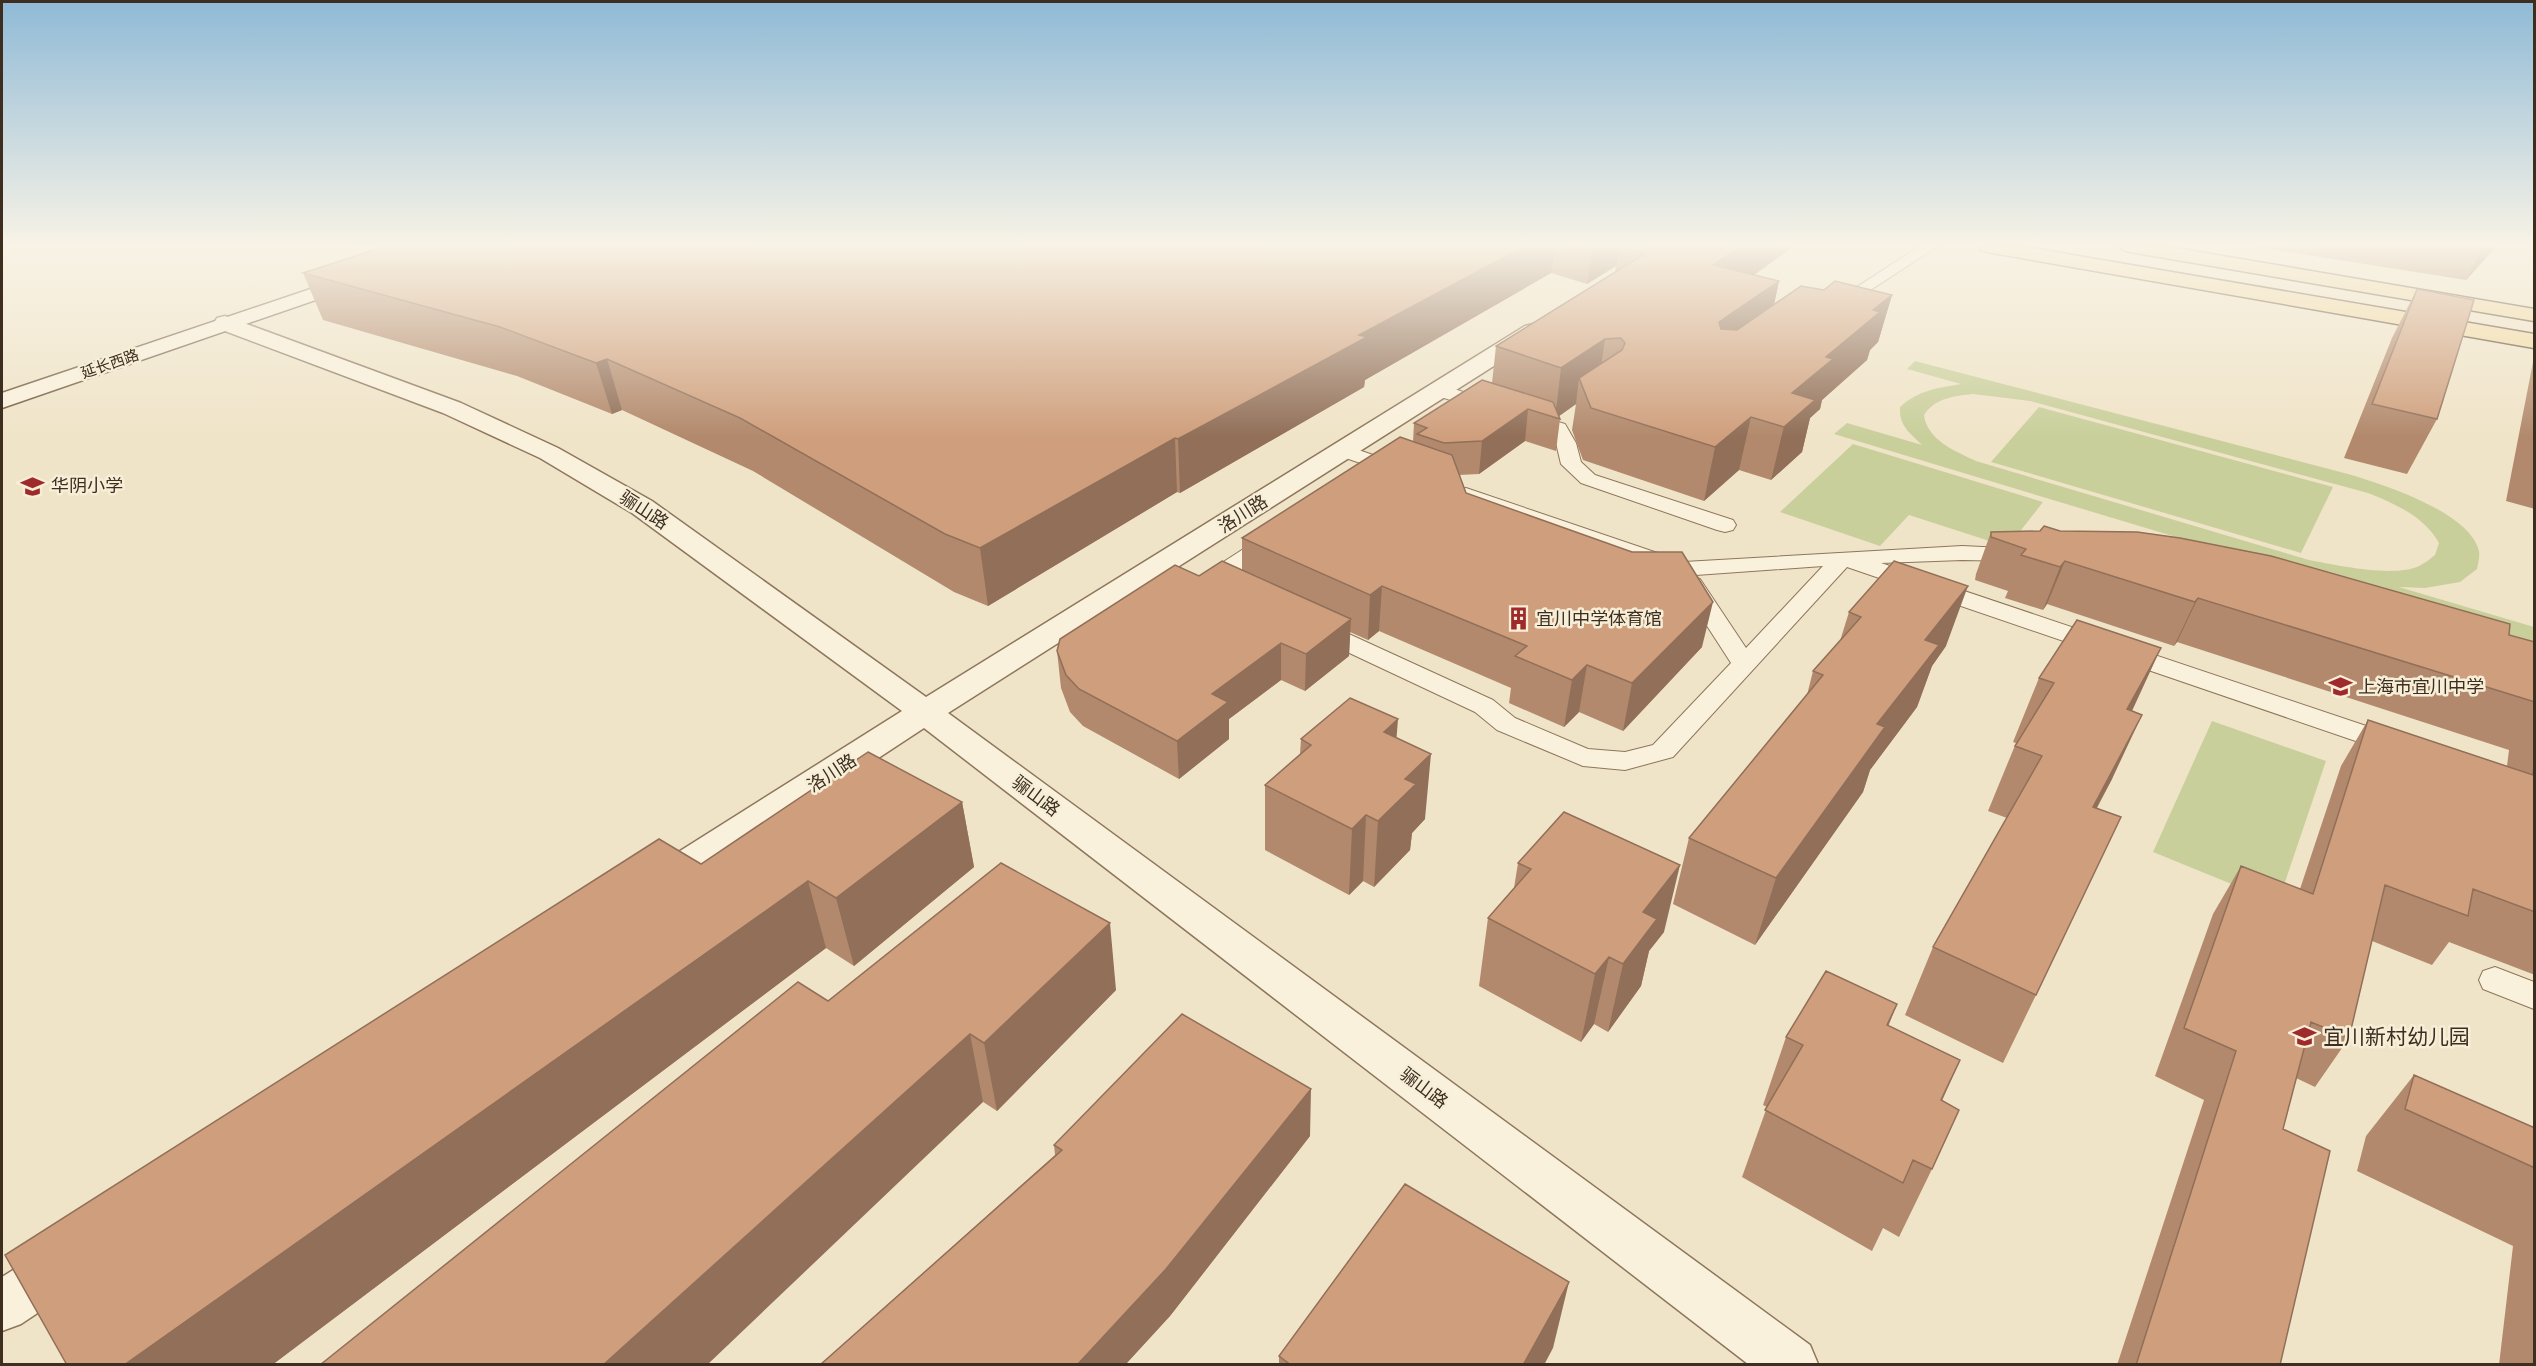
<svg xmlns="http://www.w3.org/2000/svg" width="2536" height="1366" font-family="'Times New Roman','Noto Sans SC',serif">
	<rect width="100%" height="100%" fill="#f0e4c8"/>
	<path fill="#c9cf9b" fill-rule="evenodd" d="M 1915,361 L 2348,474 C 2382,484 2470,512 2479,551 C 2480,556 2478,564 2477,569 L 2460,582 L 2425,588 L 2399,587 L 2534,627 L 2534,645 L 1834,434 L 1847,423 L 1922,445 C 1909,432 1899,426 1900,407 C 1919,390 1937,388 1961,384 L 1907,369 ZM 1973,394 L 2030,401 L 2368,493 C 2395,504 2424,516 2439,543 L 2435,555 C 2430,559 2425,563 2419,566 C 2394,578 2336,565 2309,560 L 1976,461 C 1955,451 1927,440 1924,415 C 1935,398 1954,396 1973,394 Z
		M 2039,407 L 2333,487 L 2301,553 L 1991,462 Z
		M 1853,444 L 2043,502 L 2008,547 L 1909,515 L 1880,546 L 1780,512 Z
		M 2212,721 L 2326,761 L 2278,903 L 2153,852 Z"/>
	<g fill="none" stroke-linecap="round" stroke-linejoin="round">
		<defs>
			<path id="lane" d="M 1920,246 L 1938,246 L 1840,310 L 1834,312 L 1826,307 Z
				M 1439,384 L 1497,403 L 1499,407 L 1497,411 L 1490,413 L 1432,394 L 1430,390 L 1432,386 Z
				M 1528,413 L 1565,424 L 1576,443 L 1581,462 L 1595,475 L 1733,520 L 1736,525 L 1733,530 L 1725,532 L 1717,530 L 1581,483 L 1561,464 L 1556,443 L 1550,432 L 1521,423 L 1518,419 L 1521,415 Z
				M 1344,445 L 1405,466 L 1408,470 L 1405,474 L 1398,476 L 1337,455 L 1334,451 L 1337,447 Z
				M 1466,488 L 1684,562 L 1962,546 L 2025,549 L 2028,554 L 2025,559 L 2017,561 L 1962,560 L 1881,563 L 2402,738 L 2405,744 L 2402,750 L 2392,753 L 2382,750 L 1847,567 L 1673,757 L 1625,770 L 1583,766 L 1497,730 L 1475,712 L 1309,634 L 1306,629 L 1309,624 L 1318,622 L 1327,624 L 1493,700 L 1515,718 L 1588,749 L 1625,752 L 1653,745 L 1731,663 L 1680,584 L 1684,579 L 1692,577 L 1700,579 L 1746,648 L 1823,566 L 1682,576 L 1459,498 L 1456,494 L 1459,490 Z
				M 1270,535 L 1278,537 L 1281,542 L 1278,547 L 1234,575 L 1237,583 L 1245,590 L 1241,595 L 1233,597 L 1219,592 L 1211,573 L 1214,568 L 1262,537 Z
				M 2495,967 L 2534,982 L 2534,1009 L 2483,989 L 2479,980 L 2483,971 Z"/>
			<path id="street" d="M 225,316 L 461,403 L 558,448 L 652,501 L 926,697 L 1525,326 L 1533,324 L 1541,326 L 1544,331 L 1541,336 L 948,713 L 1810,1345 L 1818,1364 L 1748,1364 L 924,728 L 670,895 L 656,899 L 642,895 L 636,885 L 642,875 L 902,711 L 632,513 L 540,458 L 443,413 L 217,328 L 214,323 L 217,318 Z
				M 63,1243 L 81,1250 L 89,1267 L 81,1284 L 21,1324 L 2,1331 L 2,1277 L 45,1250 Z"/>
			<path id="secondary" d="M 355,274 L 362,276 L 365,280 L 362,284 L 2,408 L 2,393 Z"/>
			<path id="primary" d="M 1977,246 L 2020,246 L 2534,334 L 2534,348 L 1987,252 L 1980,250 Z
				M 2120,246 L 2164,246 L 2534,309 L 2534,321 L 2130,252 L 2123,250 Z"/>
		</defs>
		<use href="#lane" stroke="#8d765c" stroke-width="2"/>
		<use href="#street" stroke="#8d765c" stroke-width="3"/>
		<use href="#secondary" stroke="#6f573f" stroke-width="3"/>
		<use href="#primary" stroke="#5b4430" stroke-width="3"/>
		<use href="#lane" fill="#faf1dc" fill-rule="evenodd"/>
		<use href="#street" fill="#faf1dc" fill-rule="evenodd"/>
		<use href="#secondary" fill="#faf1dc" fill-rule="evenodd"/>
		<use href="#primary" fill="#f3d9a0" fill-rule="evenodd"/>
	</g>
	<path fill="#b2896c" d="M 386,246 L 1794,246 L 1754,275 L 1779,281 L 1774,305 L 1824,290 L 1892,295 L 1878,342 L 1870,350 L 1867,360 L 1822,400 L 1820,409 L 1810,418 L 1802,452 L 1771,480 L 1739,470 L 1704,501 L 1583,460 L 1572,430 L 1576,404 L 1559,416 L 1560,419 L 1556,451 L 1525,441 L 1479,474 L 1459,475 L 1466,493 L 1702,647 L 1623,731 L 1579,712 L 1564,727 L 1509,703 L 1511,688 L 1379,631 L 1368,640 L 1350,632 L 1349,656 L 1305,691 L 1281,680 L 1229,719 L 1229,739 L 1179,779 L 1083,726 L 1070,712 L 1061,688 L 1057,651 L 1199,576 L 1242,570 L 1242,538 L 1413,442 L 1414,423 L 1492,383 L 1496,346 L 1615,272 L 1616,266 L 1587,284 L 1551,273 L 1365,380 L 1364,387 L 1180,493 L 1177,492 L 988,606 L 954,592 L 753,471 L 622,410 L 612,414 L 517,376 L 323,320 L 303,273 Z
		M 2251,246 L 2497,246 L 2466,280 Z
		M 2417,289 L 2437,419 L 2407,474 L 2344,458 L 2392,338 Z
		M 2535,359 L 2535,509 L 2506,501 L 2533,362 Z
		M 2060,531 L 2509,635 L 2535,642 L 2535,975 L 2449,942 L 2432,965 L 2372,941 L 2349,1038 L 2315,1087 L 2296,1078 L 2283,1129 L 2280,1365 L 2117,1365 L 2204,1100 L 2155,1076 L 2213,914 L 2241,866 L 2300,889 L 2341,766 L 2368,720 L 2507,766 L 2509,750 L 2177,642 L 2174,646 L 2047,604 L 2043,610 L 2005,598 L 2008,591 L 1975,580 L 1976,574 L 1991,532 Z
		M 1849,612 L 1946,646 L 1932,666 L 1917,707 L 1870,770 L 1863,792 L 1755,945 L 1673,904 L 1689,838 L 1807,695 L 1813,671 L 1840,641 Z
		M 2039,678 L 2132,711 L 2112,779 L 2097,808 L 2036,995 L 2003,1063 L 1905,1015 L 1933,947 L 2007,818 L 1988,811 L 2016,743 L 2013,742 Z
		M 1396,738 L 1425,819 L 1412,833 L 1410,850 L 1374,887 L 1363,881 L 1349,895 L 1265,850 L 1265,785 L 1300,754 L 1301,739 Z
		M 962,802 L 974,867 L 854,966 L 826,948 L 272,1365 L 67,1365 L 701,864 Z
		M 1518,863 L 1664,932 L 1649,951 L 1641,986 L 1608,1032 L 1594,1024 L 1581,1042 L 1479,986 L 1488,918 L 1514,888 Z
		M 1116,990 L 997,1111 L 828,1001 Z
		M 1889,1026 L 1960,1060 L 1942,1101 L 1932,1169 L 1899,1237 L 1883,1228 L 1872,1251 L 1742,1177 L 1767,1107 L 1763,1105 L 1786,1037 Z
		M 2414,1075 L 2535,1128 L 2535,1365 L 2499,1365 L 2513,1246 L 2357,1171 L 2366,1136 Z
		M 1310,1136 L 1170,1316 L 1125,1365 L 820,1365 L 1055,1155 L 1054,1145 Z
		M 1279,1356 L 1291,1365 L 1279,1365 Z"/>
	<path fill="#916f58" d="M 1525,246 L 1555,246 L 1551,273 L 1365,380 L 1364,387 L 1180,493 L 1178,439 L 1359,335 Z
		M 1593,246 L 1649,246 L 1619,246 L 1616,266 L 1587,284 Z
		M 1741,246 L 1794,246 L 1704,311 L 1713,265 Z
		M 2484,246 L 2497,246 L 2466,280 Z
		M 1779,281 L 1769,328 L 1709,371 L 1719,322 Z
		M 1892,295 L 1878,342 L 1870,350 L 1867,360 L 1822,400 L 1820,409 L 1810,418 L 1802,452 L 1771,480 L 1792,393 L 1826,357 L 1873,310 Z
		M 1605,339 L 1598,388 L 1579,378 L 1576,404 L 1555,419 L 1561,368 Z
		M 607,359 L 622,410 L 612,414 L 596,363 Z
		M 1528,409 L 1525,441 L 1479,474 L 1482,441 Z
		M 1751,417 L 1739,470 L 1704,501 L 1715,447 Z
		M 1175,438 L 1177,492 L 988,606 L 980,548 Z
		M 2065,561 L 2047,604 L 2043,610 L 2060,567 Z
		M 1382,586 L 1379,631 L 1368,640 L 1370,595 Z
		M 1968,586 L 1946,646 L 1932,666 L 1917,707 L 1870,770 L 1863,792 L 1755,945 L 1776,878 L 1877,724 L 1925,640 Z
		M 2198,598 L 2177,642 L 2174,646 L 2195,602 Z
		M 1713,602 L 1702,647 L 1623,731 L 1632,683 Z
		M 1351,619 L 1349,656 L 1305,691 L 1306,654 Z
		M 1281,643 L 1281,680 L 1229,719 L 1229,739 L 1179,779 L 1177,741 L 1212,694 Z
		M 2161,648 L 2132,711 L 2097,774 L 2127,709 Z
		M 1587,665 L 1579,712 L 1564,727 L 1572,680 Z
		M 2142,715 L 2112,779 L 2062,872 L 2093,807 Z
		M 1398,719 L 1393,783 L 1384,732 Z
		M 1431,754 L 1425,819 L 1412,833 L 1410,850 L 1374,887 L 1378,821 L 1405,779 Z
		M 962,802 L 974,867 L 854,966 L 836,898 Z
		M 1366,815 L 1363,881 L 1349,895 L 1352,829 Z
		M 1680,865 L 1664,932 L 1649,951 L 1641,986 L 1608,1032 L 1623,964 L 1643,912 Z
		M 808,881 L 826,948 L 272,1365 L 124,1365 Z
		M 1110,923 L 1116,990 L 997,1111 L 984,1043 Z
		M 1609,957 L 1594,1024 L 1581,1042 L 1595,974 Z
		M 1897,1004 L 1870,1072 L 1887,1025 Z
		M 970,1034 L 983,1102 L 707,1365 L 603,1365 Z
		M 1311,1089 L 1310,1136 L 1170,1316 L 1125,1365 L 1077,1365 Z
		M 1569,1282 L 1553,1348 L 1544,1365 L 1523,1365 Z"/>
	<path fill="#cf9f7d" stroke="#916f58" stroke-width="1.5" d="M 386,246 L 1525,246 L 1359,335 L 1367,337 L 1178,439 L 1175,438 L 980,548 L 945,534 L 740,418 L 607,359 L 596,363 L 500,327 L 303,273 Z
		M 1619,246 L 1741,246 L 1713,265 L 1779,281 L 1719,322 L 1721,329 L 1737,330 L 1801,286 L 1824,290 L 1835,281 L 1892,295 L 1873,310 L 1880,312 L 1826,357 L 1833,359 L 1792,393 L 1815,400 L 1784,427 L 1751,417 L 1715,447 L 1591,408 L 1579,378 L 1622,350 L 1625,343 L 1621,338 L 1605,339 L 1561,368 L 1496,346 L 1646,253 Z
		M 2417,289 L 2474,300 L 2437,419 L 2372,404 Z
		M 1482,380 L 1553,402 L 1560,419 L 1528,409 L 1482,441 L 1444,443 L 1417,434 L 1427,428 L 1414,423 Z
		M 1400,437 L 1452,455 L 1466,493 L 1632,552 L 1682,552 L 1713,602 L 1632,683 L 1587,665 L 1572,680 L 1515,656 L 1527,646 L 1382,586 L 1370,595 L 1242,538 Z
		M 2044,526 L 2060,531 L 2137,532 L 2180,538 L 2271,556 L 2510,624 L 2509,635 L 2535,642 L 2535,702 L 2198,598 L 2195,602 L 2065,561 L 2060,567 L 2021,555 L 2026,549 L 1991,537 L 1991,532 L 2040,531 Z
		M 1222,561 L 1351,619 L 1306,654 L 1281,643 L 1212,694 L 1228,702 L 1177,741 L 1079,689 L 1066,675 L 1057,651 L 1060,639 L 1175,565 L 1199,576 Z
		M 1894,561 L 1968,586 L 1925,640 L 1939,645 L 1877,724 L 1885,727 L 1776,878 L 1689,838 L 1823,675 L 1813,671 L 1861,617 L 1849,612 Z
		M 2077,620 L 2161,648 L 2127,709 L 2142,715 L 2093,807 L 2121,817 L 2036,995 L 1933,947 L 2042,756 L 2015,746 L 2054,683 L 2039,678 Z
		M 1350,698 L 1398,719 L 1384,732 L 1431,754 L 1405,779 L 1416,784 L 1378,821 L 1366,815 L 1352,829 L 1265,785 L 1311,745 L 1301,739 Z
		M 2368,720 L 2533,775 L 2535,759 L 2535,912 L 2473,889 L 2468,916 L 2385,885 L 2349,1038 L 2311,1022 L 2283,1129 L 2330,1151 L 2280,1365 L 2136,1365 L 2236,1051 L 2184,1028 L 2241,866 L 2313,894 Z
		M 868,752 L 962,802 L 836,898 L 808,881 L 124,1365 L 67,1365 L 5,1255 L 659,839 L 701,864 Z
		M 1564,812 L 1680,865 L 1643,912 L 1657,919 L 1623,964 L 1609,957 L 1595,974 L 1488,918 L 1531,869 L 1518,863 Z
		M 1001,863 L 1110,923 L 984,1043 L 970,1034 L 603,1365 L 320,1365 L 798,982 L 828,1001 Z
		M 1826,971 L 1897,1004 L 1887,1025 L 1960,1060 L 1941,1100 L 1959,1110 L 1932,1169 L 1913,1160 L 1903,1183 L 1765,1110 L 1803,1045 L 1786,1037 Z
		M 1182,1014 L 1311,1089 L 1166,1269 L 1077,1365 L 820,1365 L 1062,1150 L 1054,1145 Z
		M 2414,1075 L 2535,1128 L 2535,1168 L 2405,1109 Z
		M 1405,1184 L 1569,1282 L 1523,1365 L 1291,1365 L 1279,1356 Z"/>
	<linearGradient id="sky" x2="0" y2="1"><stop stop-color="#8fbad6"/><stop offset="0.56" stop-color="#f8f3e6"/><stop offset="1" stop-color="#f8f3e6" stop-opacity="0"/></linearGradient>
	<rect width="2536" height="437" fill="url(#sky)"/>
	<defs>
		<symbol id="school-bare" viewBox="-9 -9 18 18"><path d="M0-5L7-2L0 1L-7-2ZM-4 1L0 2.5L4 1V4Q0 6-4 4Z" fill="#9e2a2b" stroke="#f7eed8" stroke-width="2.5" paint-order="stroke"/></symbol>
		<symbol id="building-bare" viewBox="-9 -9 18 18"><path d="M-4-6H4V6H1V3H-1V6H-4ZM-2.5-4.3h1.7v1.8h-1.7ZM.8-4.3h1.7v1.8H.8ZM-2.5-1h1.7V.8h-1.7ZM.8-1h1.7V.8H.8Z" fill="#9e2a2b" stroke="#f7eed8" stroke-width="2.5" paint-order="stroke"/></symbol>
	</defs>
	<g fill-rule="evenodd">
		<use href="#school-bare" x="16" y="470" width="33" height="33"/>
		<use href="#building-bare" x="1502" y="602" width="33" height="33"/>
		<use href="#school-bare" x="2324" y="670" width="33" height="33"/>
		<use href="#school-bare" x="2288" y="1020" width="33" height="33"/>
	</g>
	<g text-anchor="middle" stroke-width="5" stroke-linejoin="round" paint-order="stroke">
		<g font-size="15" fill="#3d2e20" stroke="#f7eed8">
			<text transform="translate(110 364) rotate(-19)" y="5">延长西路</text>
		</g>
		<g font-size="18" fill="#3d2e20" stroke="#f7eed8" text-anchor="start">
			<text x="51" y="492">华阴小学</text>
			<text x="1536" y="625">宜川中学体育馆</text>
			<text x="2358" y="693">上海市宜川中学</text>
		</g>
		<g font-size="18" fill="#3d2e20" stroke="#f7eed8">
			<text transform="translate(644 510) rotate(33)" y="6">骊山路</text>
			<text transform="translate(1243 514) rotate(-32)" y="6">洛川路</text>
			<text transform="translate(832 773) rotate(-33)" y="6">洛川路</text>
			<text transform="translate(1036 796) rotate(37)" y="6">骊山路</text>
			<text transform="translate(1424 1088) rotate(37)" y="6">骊山路</text>
		</g>
		<g font-size="21" fill="#3d2e20" stroke="#f7eed8" text-anchor="start">
			<text x="2323" y="1044">宜川新村幼儿园</text>
		</g>
	</g>
	<rect width="2536" height="1366" fill="none" stroke="#3d2e20" stroke-width="6"/>
</svg>
